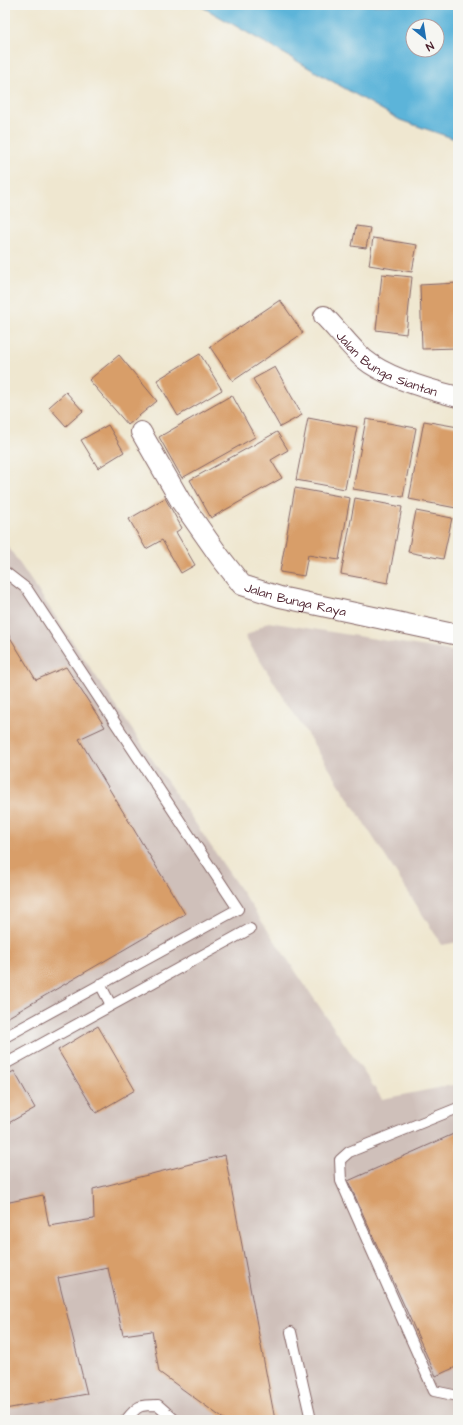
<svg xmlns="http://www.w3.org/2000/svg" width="463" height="1425" font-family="'Architects Daughter',sans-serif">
	<rect width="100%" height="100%" fill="#f6f6f2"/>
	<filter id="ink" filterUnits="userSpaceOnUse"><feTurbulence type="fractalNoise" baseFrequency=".025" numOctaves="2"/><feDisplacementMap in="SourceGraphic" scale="8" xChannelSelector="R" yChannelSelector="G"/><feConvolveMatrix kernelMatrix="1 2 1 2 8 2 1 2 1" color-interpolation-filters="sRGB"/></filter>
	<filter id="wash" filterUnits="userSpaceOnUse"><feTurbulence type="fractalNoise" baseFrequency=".012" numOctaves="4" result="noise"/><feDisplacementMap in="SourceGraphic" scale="16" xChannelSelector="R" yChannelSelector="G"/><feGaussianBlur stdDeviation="0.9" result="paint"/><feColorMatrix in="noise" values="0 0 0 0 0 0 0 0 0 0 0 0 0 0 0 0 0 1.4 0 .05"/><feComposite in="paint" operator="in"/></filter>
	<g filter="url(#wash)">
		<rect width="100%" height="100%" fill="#efe7d0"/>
		<path fill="#cfc0ba" d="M 5,542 L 382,1099 L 458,1084 L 458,1420 L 5,1420 Z
			M 268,622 L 458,652 L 458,942 L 442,945 L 245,637 Z"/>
		<path fill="#5bb4d9" stroke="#526a82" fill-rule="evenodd" d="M 199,5 L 458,5 L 458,140 L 400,120 ZM 413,26 L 437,26 L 437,50 L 413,50 Z"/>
		<g id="blocks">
			<path fill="#d89e69" d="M 356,226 L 370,228 L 366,248 L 352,246 Z
				M 373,238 L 417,245 L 412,272 L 369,265 Z
				M 382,274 L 412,277 L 406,334 L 376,330 Z
				M 458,283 L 458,348 L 422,349 L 420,285 Z
				M 280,300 L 303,333 L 233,381 L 210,347 Z
				M 200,354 L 222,390 L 178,416 L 157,380 Z
				M 119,355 L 157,401 L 128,425 L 89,380 Z
				M 275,367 L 302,415 L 280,427 L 253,379 Z
				M 66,392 L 83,411 L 66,426 L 49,407 Z
				M 232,395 L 255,437 L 182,478 L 159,437 Z
				M 308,418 L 357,427 L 345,489 L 296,480 Z
				M 366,419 L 416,428 L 403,497 L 353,489 Z
				M 424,421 L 458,427 L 458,497 L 456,508 L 409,499 Z
				M 108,425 L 124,452 L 98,468 L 81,440 Z
				M 277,432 L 288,450 L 271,460 L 282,478 L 211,518 L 190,480 Z
				M 295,488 L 350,498 L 339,560 L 308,555 L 304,576 L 280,572 Z
				M 165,498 L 182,528 L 176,532 L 195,565 L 181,573 L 162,540 L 146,549 L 129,519 Z
				M 355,498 L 402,507 L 388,583 L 341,574 Z
				M 416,511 L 452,518 L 443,559 L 408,552 Z
				M 457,526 L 458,526 L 458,540 L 455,539 Z
				M 5,629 L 36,680 L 66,667 L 105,727 L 79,739 L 185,914 L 5,1019 Z
				M 98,1026 L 135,1090 L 96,1113 L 58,1050 Z
				M 14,1071 L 35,1108 L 5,1125 L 5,1076 Z
				M 458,1132 L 458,1366 L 436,1376 L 348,1181 Z
				M 225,1155 L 275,1420 L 225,1420 L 159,1372 L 152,1331 L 123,1335 L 108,1268 L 58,1278 L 87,1394 L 5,1409 L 5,1203 L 43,1195 L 49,1226 L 94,1219 L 93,1189 Z"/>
		</g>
	</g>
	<g filter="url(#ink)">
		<use href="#blocks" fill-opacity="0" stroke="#846565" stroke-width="1"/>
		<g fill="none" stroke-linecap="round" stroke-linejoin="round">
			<defs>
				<path id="lane" d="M 5,572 L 27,589 L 238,909 L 5,1037
					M 100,984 L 111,1005
					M 5,1064 L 250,929
					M 458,1108 L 349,1152 L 340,1160 L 341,1181 L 434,1391 L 458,1396
					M 291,1332 L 311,1420
					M 126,1420 C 138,1405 139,1405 158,1405 L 175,1420"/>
				<g id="street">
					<path id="s1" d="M 324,316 C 338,330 350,347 364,359 C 387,378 430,390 458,397"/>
					<path id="s2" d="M 141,432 L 180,500 L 220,557 L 242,585 L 280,597 L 458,635"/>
				</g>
			</defs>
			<use href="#lane" stroke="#846565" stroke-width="12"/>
			<use href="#street" stroke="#846565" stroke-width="22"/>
			<use href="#lane" stroke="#fff" stroke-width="10"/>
			<use href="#street" stroke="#fff" stroke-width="20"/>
		</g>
	</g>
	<g text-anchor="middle" stroke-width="3.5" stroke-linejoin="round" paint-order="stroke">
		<g font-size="13" fill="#4a1f2b" stroke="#f6f6f2">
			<text dy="5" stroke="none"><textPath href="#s1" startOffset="81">Jalan Bunga Siantan</textPath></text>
			<text dy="5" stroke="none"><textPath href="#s2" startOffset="239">Jalan Bunga Raya</textPath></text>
		</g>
	</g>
	<rect width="463" height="1425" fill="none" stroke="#f6f6f2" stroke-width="20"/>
	<g transform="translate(425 38) rotate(150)"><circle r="19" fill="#f6f6f2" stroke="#b1a0a2"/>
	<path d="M0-3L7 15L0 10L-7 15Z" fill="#1f6fb2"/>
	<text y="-6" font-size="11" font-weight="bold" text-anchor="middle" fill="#4a1f2b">N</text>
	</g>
</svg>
